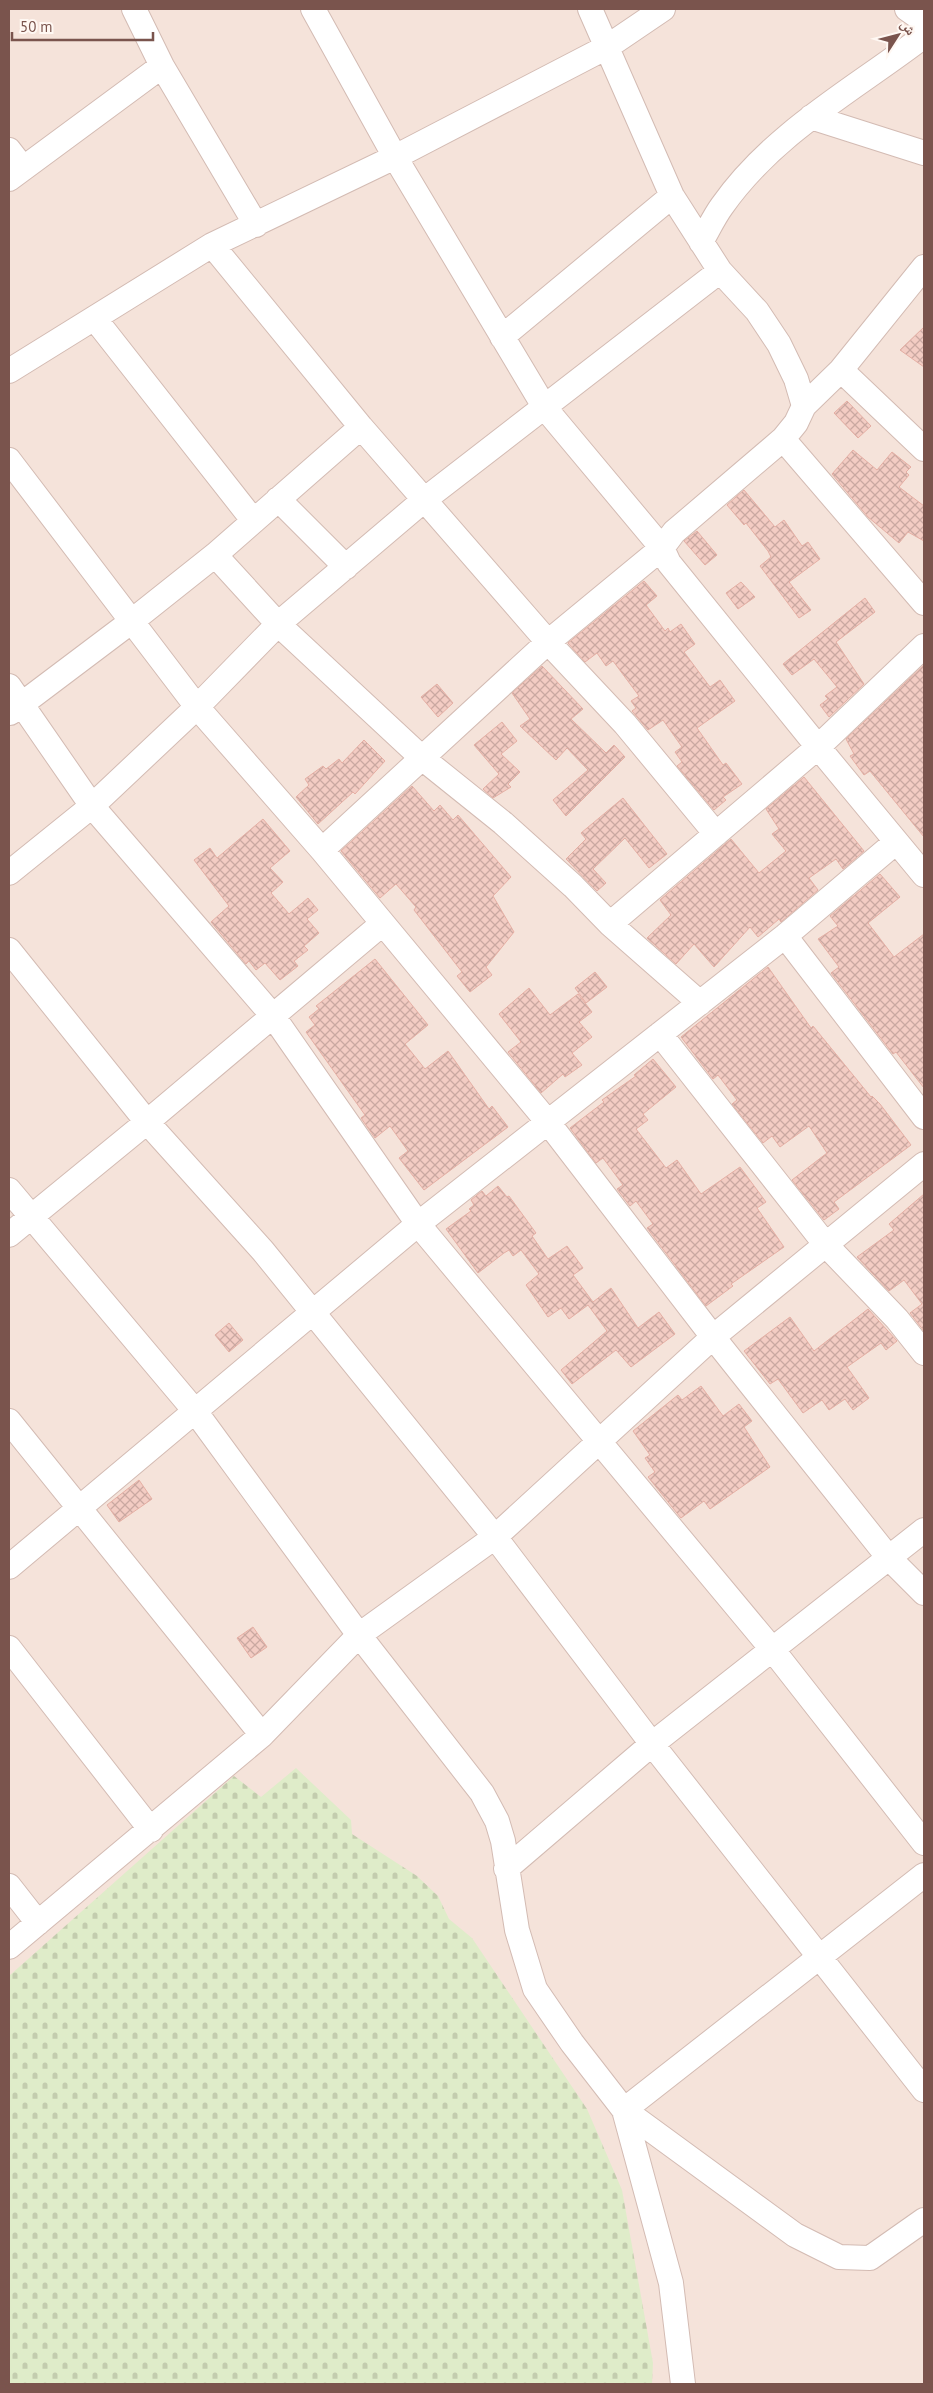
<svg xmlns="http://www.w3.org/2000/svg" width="933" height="2393" font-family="'PT Sans','Noto Naskh Arabic',sans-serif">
	<defs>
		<pattern id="cemetery-stones" width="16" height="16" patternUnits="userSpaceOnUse" patternTransform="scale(1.25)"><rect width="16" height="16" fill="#dfecc9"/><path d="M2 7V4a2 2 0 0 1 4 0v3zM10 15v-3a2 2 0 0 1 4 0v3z" fill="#c3ccae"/></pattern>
		<pattern id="building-cross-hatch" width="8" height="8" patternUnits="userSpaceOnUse" patternTransform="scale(1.25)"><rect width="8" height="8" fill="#f3ccc3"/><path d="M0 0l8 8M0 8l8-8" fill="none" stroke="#caa8a1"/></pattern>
	</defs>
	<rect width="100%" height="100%" fill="#fdf3ec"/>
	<path fill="#f5e3da" d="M 9,9 L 924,9 L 924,2384 L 9,2384 Z"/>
	<path fill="url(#cemetery-stones)" d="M 296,1768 L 351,1820 L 352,1834 L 417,1876 L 438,1896 L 449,1919 L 472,1938 L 587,2109 L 622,2190 L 653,2363 L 652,2384 L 9,2384 L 9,1976 L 234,1776 L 261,1797 Z"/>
	<path fill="url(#building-cross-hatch)" stroke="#e5afa4" d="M 924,327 L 924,367 L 900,350 Z
		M 847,401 L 871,426 L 858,438 L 834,413 Z
		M 853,450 L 877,470 L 892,452 L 911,467 L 906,472 L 909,475 L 899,487 L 924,506 L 924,541 L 908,532 L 899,543 L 868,517 L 832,474 Z
		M 744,490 L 775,527 L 784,520 L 802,546 L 808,542 L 820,559 L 789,582 L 811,610 L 799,618 L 760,566 L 771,557 L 768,551 L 746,523 L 744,525 L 727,505 Z
		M 697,531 L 717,555 L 705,565 L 684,541 Z
		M 644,581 L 657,596 L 646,605 L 665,631 L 668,628 L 670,632 L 681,624 L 695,644 L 684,652 L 710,687 L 720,680 L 735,701 L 697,728 L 723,765 L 726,763 L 742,784 L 723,797 L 726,800 L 714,810 L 677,766 L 682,762 L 675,752 L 682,747 L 663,720 L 648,730 L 632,711 L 636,708 L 631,701 L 639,696 L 613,661 L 606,666 L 597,653 L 585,662 L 568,643 Z
		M 741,582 L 755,597 L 738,609 L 726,593 Z
		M 865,598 L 875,612 L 836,642 L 864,684 L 829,717 L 820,705 L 828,699 L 825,696 L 837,687 L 814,659 L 792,675 L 783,664 Z
		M 924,665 L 924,837 L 870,771 L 864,775 L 850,756 L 854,754 L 846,739 Z
		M 542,666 L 583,709 L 571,719 L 606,753 L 614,745 L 625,757 L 566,816 L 553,800 L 588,770 L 567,748 L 556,760 L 520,726 L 530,719 L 512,693 Z
		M 437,684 L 453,703 L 438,717 L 421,697 Z
		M 502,722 L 517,741 L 501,754 L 520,772 L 508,784 L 511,787 L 493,798 L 483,789 L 499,774 L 474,745 Z
		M 364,740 L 385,761 L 355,794 L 353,792 L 318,824 L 296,797 L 309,785 L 305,779 L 323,766 L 326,769 L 339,759 L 342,763 Z
		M 804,777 L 864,851 L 843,869 L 836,859 L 809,878 L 818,890 L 781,922 L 779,919 L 758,937 L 750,927 L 714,967 L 694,944 L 676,964 L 647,938 L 671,915 L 660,900 L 731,839 L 759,873 L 781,855 L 786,851 L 772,834 L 779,829 L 766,809 Z
		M 412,786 L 434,811 L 440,805 L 453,820 L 458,815 L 511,877 L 493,896 L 514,932 L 486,967 L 492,975 L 470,992 L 457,976 L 462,972 L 414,910 L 416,907 L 396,884 L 380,898 L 341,851 Z
		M 623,798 L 667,854 L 649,868 L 625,838 L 593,869 L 606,883 L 597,891 L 566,859 L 586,839 L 581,833 Z
		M 263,819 L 290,851 L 270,868 L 283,882 L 271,893 L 289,914 L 308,898 L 318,910 L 307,919 L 319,933 L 304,946 L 308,950 L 294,961 L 298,966 L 280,980 L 265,963 L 256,970 L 249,961 L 246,964 L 211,922 L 229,906 L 194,860 L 210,848 L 217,858 Z
		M 880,874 L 900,897 L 868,923 L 894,957 L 924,934 L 924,1088 L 896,1052 L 893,1054 L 831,973 L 839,967 L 818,939 L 838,926 L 830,916 Z
		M 375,959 L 428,1025 L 405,1044 L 425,1069 L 448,1051 L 489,1109 L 492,1106 L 508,1127 L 424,1190 L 399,1158 L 408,1151 L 390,1126 L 375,1138 L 361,1118 L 365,1115 L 306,1032 L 315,1025 L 309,1017 L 319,1009 L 316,1006 Z
		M 768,967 L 811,1028 L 813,1026 L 871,1097 L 872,1096 L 880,1104 L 911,1145 L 834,1202 L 839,1209 L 824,1220 L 792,1180 L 827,1153 L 809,1126 L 780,1147 L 772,1136 L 763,1143 L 732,1104 L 737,1100 L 718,1075 L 713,1079 L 681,1037 Z
		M 595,972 L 607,987 L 586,1003 L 575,988 Z
		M 529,988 L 550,1015 L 578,994 L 592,1012 L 579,1022 L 592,1037 L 572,1053 L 582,1065 L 565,1077 L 563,1074 L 541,1093 L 508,1052 L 521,1042 L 499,1014 Z
		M 653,1059 L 676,1087 L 643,1114 L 648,1120 L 636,1129 L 666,1168 L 677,1160 L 701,1194 L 740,1167 L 766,1202 L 757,1208 L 784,1247 L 731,1284 L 733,1286 L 706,1306 L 647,1228 L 653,1224 L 636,1201 L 630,1206 L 617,1189 L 623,1185 L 603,1158 L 596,1163 L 570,1128 L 604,1102 L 602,1100 L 636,1076 L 634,1075 Z
		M 498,1186 L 507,1197 L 509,1196 L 536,1233 L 532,1236 L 548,1259 L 567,1246 L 583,1268 L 573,1275 L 593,1302 L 611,1288 L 638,1328 L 659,1312 L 675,1334 L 631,1367 L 616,1350 L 572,1384 L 561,1370 L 607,1331 L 588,1305 L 569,1319 L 561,1308 L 548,1317 L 526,1285 L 539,1274 L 521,1250 L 513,1256 L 509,1250 L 504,1253 L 478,1273 L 446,1229 L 471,1211 L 469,1209 L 474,1205 L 471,1200 L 482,1191 L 486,1196 Z
		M 924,1194 L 924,1331 L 910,1313 L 922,1304 L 904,1280 L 889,1291 L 857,1257 L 894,1230 L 889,1224 Z
		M 868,1309 L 897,1341 L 886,1350 L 881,1343 L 847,1367 L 869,1398 L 853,1410 L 845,1399 L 829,1410 L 822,1400 L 803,1413 L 778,1379 L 770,1384 L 744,1351 L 790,1317 L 814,1351 Z
		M 229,1323 L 243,1340 L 229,1352 L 215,1335 Z
		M 701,1386 L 723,1416 L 739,1404 L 752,1421 L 744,1427 L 770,1467 L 710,1509 L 704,1501 L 681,1518 L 648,1477 L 655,1472 L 645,1458 L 650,1455 L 633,1431 L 678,1395 L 682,1400 Z
		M 139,1480 L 152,1499 L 119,1522 L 107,1505 Z
		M 253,1627 L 267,1647 L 251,1658 L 237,1638 Z"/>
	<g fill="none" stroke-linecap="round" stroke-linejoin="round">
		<defs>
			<path id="minor" d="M 134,9 L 162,66 L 256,225
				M 313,9 L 395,157 L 545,408 L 662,548 L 548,642 L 322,850
				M 590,9 L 672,196 L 720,271 L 757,311 L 779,344 L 796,379 L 804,406 L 796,423 L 783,439 L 674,532 L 662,548 L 669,563 L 818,747 L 924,875
				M 907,9 L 924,21
				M 811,117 L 924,153
				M 9,150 L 23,168
				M 9,179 L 162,66
				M 701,242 C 708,230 714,217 722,206 C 774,132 855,89 924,36
				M 212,245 L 361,427 L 548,642 L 625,724 L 716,834
				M 95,319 L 253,520
				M 502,337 L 672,196
				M 841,370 L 924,449
				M 9,371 L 212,245 L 395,157 L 607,47 L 663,9
				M 804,406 L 841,370 L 924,267
				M 783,439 L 924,603
				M 9,460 L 197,707 L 322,850 L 547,1121 L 713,1337 L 889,1558 L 924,1593
				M 278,499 L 346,567
				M 215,555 L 278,624 L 422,758 L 503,823 L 573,886 L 610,924 L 700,1003
				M 9,686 L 92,806 L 273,1016 L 418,1224 L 772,1649 L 924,1843
				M 10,713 L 132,621 L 215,555 L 361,427
				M 9,873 L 92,806 L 197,707 L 278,624 L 424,500 L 720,271
				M 610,924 L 818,747 L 924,646
				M 785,936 L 924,1117
				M 9,950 L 147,1122 L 263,1251 L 495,1537 L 652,1744 L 924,2090
				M 660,1034 L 826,1245 L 897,1319 L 924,1353
				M 9,1190 L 195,1411 L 359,1635 L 482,1793 L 497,1821 L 503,1841 L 517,1930 L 535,1989 L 572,2043 L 624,2110 L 795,2235 L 839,2257 L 870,2258 L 924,2220
				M 9,1235 L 147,1122 L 382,924
				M 9,1421 L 262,1735
				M 9,1567 L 418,1224 L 785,936 L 896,842
				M 9,1648 L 151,1830
				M 506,1869 L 652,1744 L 924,1530
				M 9,1886 L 38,1923
				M 9,1947 L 262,1735 L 359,1635 L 495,1537 L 713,1337 L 924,1164
				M 683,2384 L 671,2283 L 624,2110 L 924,1875"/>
		</defs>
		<use href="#minor" stroke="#d3bbb3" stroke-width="26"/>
		<use href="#minor" stroke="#fff" stroke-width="24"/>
	</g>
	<rect width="933" height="2393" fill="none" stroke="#7a544d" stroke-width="20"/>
	<g transform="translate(898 35) rotate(54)" stroke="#fff8f3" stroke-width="4" paint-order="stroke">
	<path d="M0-4L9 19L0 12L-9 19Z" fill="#7a544d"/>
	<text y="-8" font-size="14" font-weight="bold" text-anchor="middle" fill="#7a544d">ش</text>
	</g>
	<path d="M12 32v8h141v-8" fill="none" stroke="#7a544d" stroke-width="2.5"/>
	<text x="20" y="32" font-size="15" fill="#7a544d" stroke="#fff8f3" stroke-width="4" paint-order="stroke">50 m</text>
</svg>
